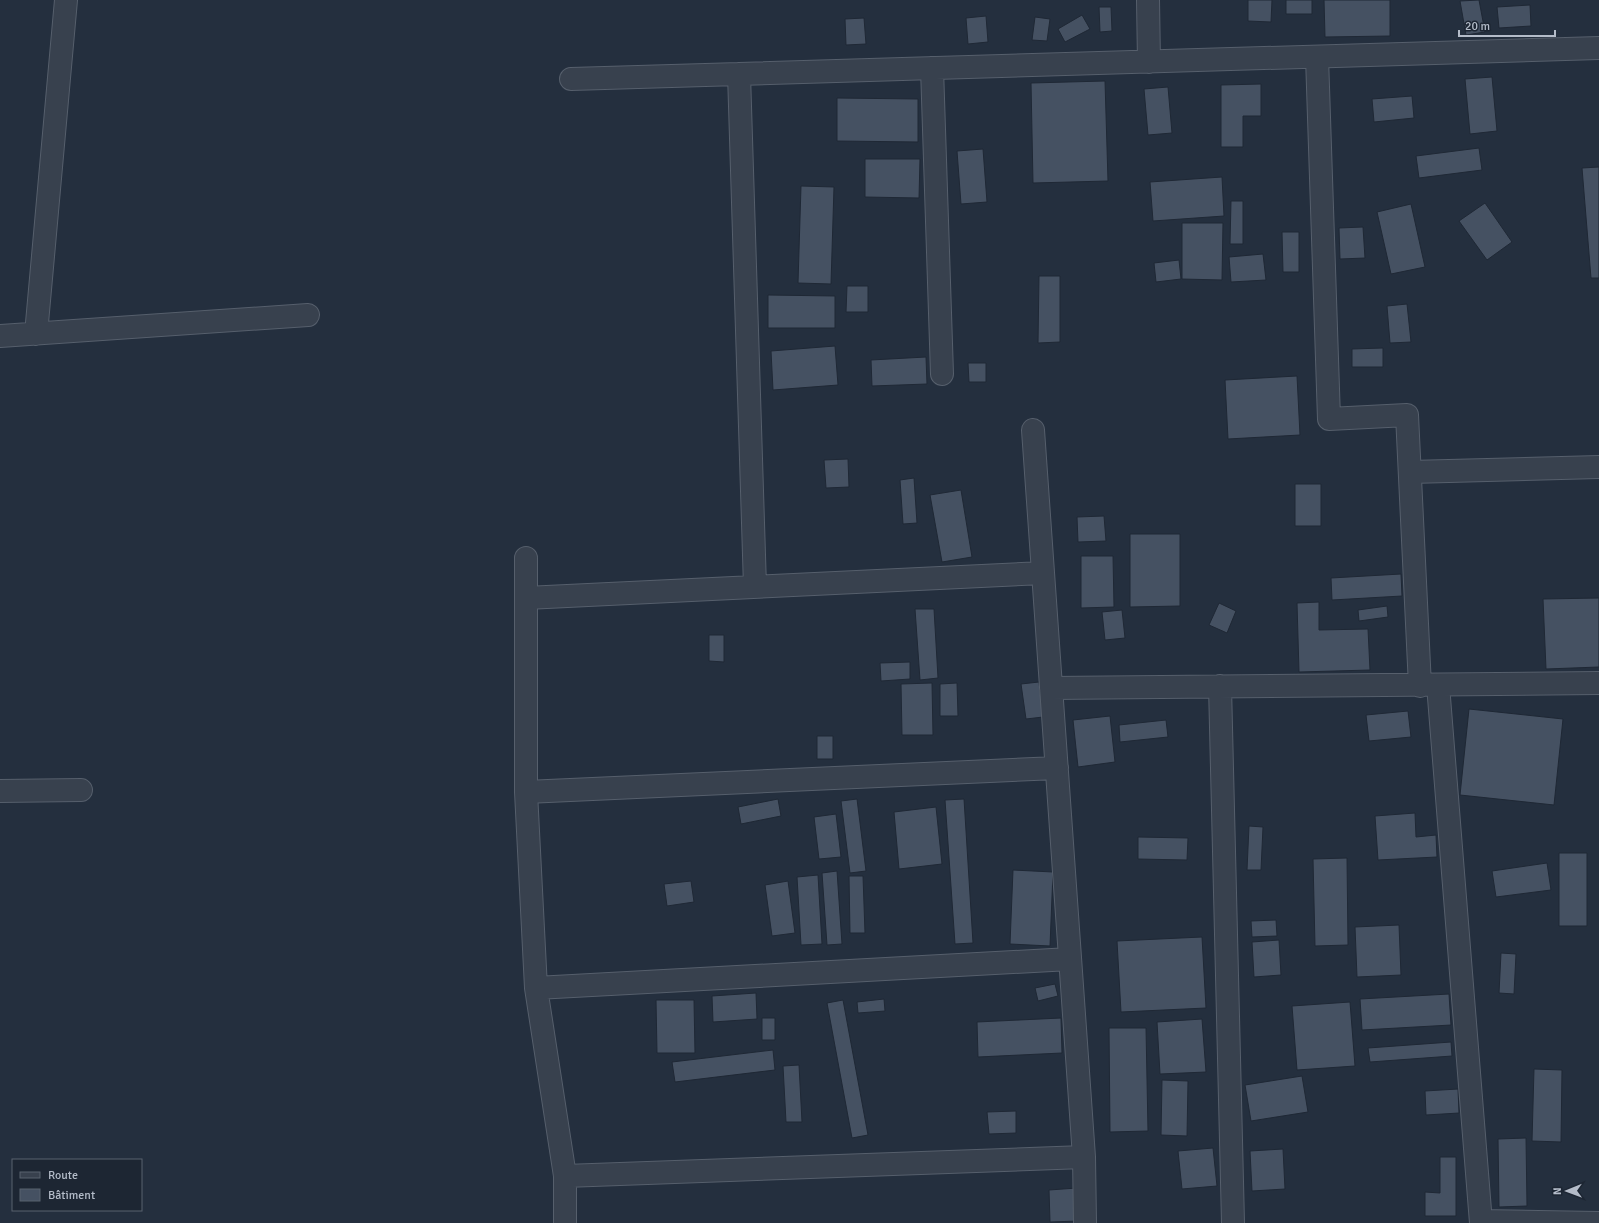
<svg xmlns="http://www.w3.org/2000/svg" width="1599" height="1223" font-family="Signika,sans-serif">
	<rect width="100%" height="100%" fill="#242f3e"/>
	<path fill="#455162" stroke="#1f2835" d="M 1248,0 L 1272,0 L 1271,22 L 1248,21 Z
		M 1286,0 L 1312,0 L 1312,14 L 1286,14 Z
		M 1324,0 L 1390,0 L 1390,36 L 1325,37 Z
		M 1479,0 L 1485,32 L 1466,35 L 1460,1 Z
		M 1530,5 L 1531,26 L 1499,28 L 1497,7 Z
		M 1099,7 L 1111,7 L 1112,31 L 1100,32 Z
		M 1082,15 L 1090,29 L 1065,42 L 1058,29 Z
		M 986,16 L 988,42 L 968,44 L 966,18 Z
		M 1035,17 L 1050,19 L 1047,41 L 1032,40 Z
		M 864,18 L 866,44 L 846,45 L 845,19 Z
		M 1492,77 L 1497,131 L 1470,134 L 1465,79 Z
		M 1105,81 L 1108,181 L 1033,183 L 1031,83 Z
		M 1261,84 L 1261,116 L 1243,116 L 1243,147 L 1221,147 L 1221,85 Z
		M 1168,87 L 1172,133 L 1148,135 L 1144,89 Z
		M 1412,96 L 1414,118 L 1374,122 L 1372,99 Z
		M 837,98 L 918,99 L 918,142 L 837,141 Z
		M 1479,148 L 1482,170 L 1419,178 L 1416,156 Z
		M 983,149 L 987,202 L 961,204 L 957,151 Z
		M 865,159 L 920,159 L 919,198 L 865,197 Z
		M 1599,167 L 1599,278 L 1591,278 L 1582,168 Z
		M 1222,177 L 1224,216 L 1153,221 L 1150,182 Z
		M 801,186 L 834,187 L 831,284 L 798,283 Z
		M 1231,201 L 1243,201 L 1243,244 L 1230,244 Z
		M 1485,203 L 1512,242 L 1487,260 L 1459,221 Z
		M 1411,204 L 1425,267 L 1391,274 L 1377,212 Z
		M 1182,223 L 1223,223 L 1222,280 L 1182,279 Z
		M 1363,227 L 1365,258 L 1340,259 L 1339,228 Z
		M 1282,232 L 1299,232 L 1299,272 L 1283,272 Z
		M 1263,254 L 1266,280 L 1231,282 L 1229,257 Z
		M 1179,260 L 1181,279 L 1156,282 L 1154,263 Z
		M 1039,276 L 1060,276 L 1060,342 L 1038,343 Z
		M 847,286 L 868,286 L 868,312 L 846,312 Z
		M 768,295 L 835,296 L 835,328 L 768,328 Z
		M 1407,304 L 1411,342 L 1390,343 L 1387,306 Z
		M 835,346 L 838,385 L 773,390 L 771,351 Z
		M 1383,348 L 1383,367 L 1352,367 L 1352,349 Z
		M 926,357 L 927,384 L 872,386 L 871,360 Z
		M 968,363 L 986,363 L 986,382 L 969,382 Z
		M 1297,376 L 1300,435 L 1228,439 L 1225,380 Z
		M 848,459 L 849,487 L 826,488 L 824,460 Z
		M 914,478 L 917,523 L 903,524 L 900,480 Z
		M 1295,484 L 1321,484 L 1321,526 L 1295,526 Z
		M 961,490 L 972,557 L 942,562 L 930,495 Z
		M 1104,516 L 1106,541 L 1078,542 L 1077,517 Z
		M 1130,534 L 1180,534 L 1180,606 L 1130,607 Z
		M 1081,556 L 1113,556 L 1114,607 L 1081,608 Z
		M 1401,574 L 1402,596 L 1332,600 L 1331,578 Z
		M 1599,598 L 1599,667 L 1546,669 L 1543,599 Z
		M 1319,602 L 1319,630 L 1368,629 L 1370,670 L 1299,672 L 1297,603 Z
		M 1219,603 L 1236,611 L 1227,633 L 1209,625 Z
		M 1387,606 L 1388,617 L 1359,621 L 1358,610 Z
		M 915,609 L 934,609 L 938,678 L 920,680 Z
		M 1122,610 L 1125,638 L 1105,640 L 1102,612 Z
		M 709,635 L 724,635 L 724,662 L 709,661 Z
		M 910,662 L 910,679 L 881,681 L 880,663 Z
		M 1039,682 L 1043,717 L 1026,719 L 1021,684 Z
		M 932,683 L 933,735 L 902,735 L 901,684 Z
		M 957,683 L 958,716 L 940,716 L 940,684 Z
		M 1469,709 L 1563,719 L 1554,805 L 1460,795 Z
		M 1408,711 L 1411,737 L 1369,741 L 1366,715 Z
		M 1110,716 L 1115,762 L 1078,767 L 1073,720 Z
		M 1166,720 L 1168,737 L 1120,742 L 1119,725 Z
		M 817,736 L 833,736 L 833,759 L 817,759 Z
		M 778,799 L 781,816 L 741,824 L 738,807 Z
		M 857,799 L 866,871 L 850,873 L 841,801 Z
		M 964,799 L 973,943 L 955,944 L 945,800 Z
		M 936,807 L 942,864 L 899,869 L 894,812 Z
		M 1415,813 L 1416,837 L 1436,835 L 1437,857 L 1378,860 L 1375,816 Z
		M 836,814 L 841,857 L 819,859 L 814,817 Z
		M 1249,826 L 1263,827 L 1261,870 L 1247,870 Z
		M 1138,837 L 1188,838 L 1187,860 L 1138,859 Z
		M 1559,853 L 1587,853 L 1587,926 L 1559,926 Z
		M 1347,858 L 1348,945 L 1315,946 L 1313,859 Z
		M 1547,863 L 1551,890 L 1496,897 L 1492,871 Z
		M 1013,870 L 1053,872 L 1050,946 L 1010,944 Z
		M 837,871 L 842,944 L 827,945 L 822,873 Z
		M 818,875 L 822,944 L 801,945 L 797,877 Z
		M 849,876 L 863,876 L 865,933 L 850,933 Z
		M 691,881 L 694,902 L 667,906 L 664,884 Z
		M 788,881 L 795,933 L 772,936 L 765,885 Z
		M 1276,920 L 1277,936 L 1252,937 L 1251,921 Z
		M 1399,925 L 1401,975 L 1357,977 L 1355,927 Z
		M 1202,937 L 1206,1008 L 1121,1012 L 1117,941 Z
		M 1279,940 L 1281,975 L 1254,977 L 1252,942 Z
		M 1501,953 L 1516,954 L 1514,994 L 1499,993 Z
		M 1055,984 L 1058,996 L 1038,1001 L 1035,988 Z
		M 756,993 L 757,1019 L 713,1022 L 712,996 Z
		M 1449,994 L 1451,1025 L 1362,1030 L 1360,999 Z
		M 884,999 L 885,1011 L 858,1013 L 857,1002 Z
		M 656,1000 L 694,1000 L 695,1053 L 657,1053 Z
		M 843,1000 L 868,1135 L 852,1138 L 827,1003 Z
		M 1350,1002 L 1355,1066 L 1297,1070 L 1292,1006 Z
		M 762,1018 L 775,1018 L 775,1040 L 762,1040 Z
		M 1061,1018 L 1062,1053 L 978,1057 L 977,1022 Z
		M 1202,1019 L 1206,1072 L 1160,1074 L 1157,1022 Z
		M 1109,1028 L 1146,1028 L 1148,1131 L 1110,1132 Z
		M 1451,1042 L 1452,1056 L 1370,1062 L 1368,1048 Z
		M 773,1050 L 775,1070 L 675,1082 L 672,1062 Z
		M 799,1065 L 802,1122 L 786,1122 L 783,1066 Z
		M 1534,1069 L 1562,1070 L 1561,1142 L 1532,1141 Z
		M 1302,1076 L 1308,1112 L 1251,1121 L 1245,1085 Z
		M 1162,1080 L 1188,1081 L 1187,1136 L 1161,1135 Z
		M 1458,1089 L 1459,1113 L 1426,1115 L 1425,1091 Z
		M 1016,1111 L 1016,1133 L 989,1134 L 987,1112 Z
		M 1526,1138 L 1527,1206 L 1499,1207 L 1498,1139 Z
		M 1213,1148 L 1217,1186 L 1182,1189 L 1178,1151 Z
		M 1283,1149 L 1285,1189 L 1252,1191 L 1250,1151 Z
		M 1440,1157 L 1456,1157 L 1456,1216 L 1425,1216 L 1425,1192 L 1440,1193 Z
		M 1077,1188 L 1079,1221 L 1050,1222 L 1049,1190 Z"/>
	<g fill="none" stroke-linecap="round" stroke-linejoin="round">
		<defs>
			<path id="minor" d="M 1148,0 L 1149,62
				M 1317,57 L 1329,419 L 1407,415 L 1420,686
				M 932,68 L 942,374
				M 739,74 L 755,587
				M 571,79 L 1599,48
				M 36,334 L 66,0
				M 0,336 L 308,315
				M 1033,430 L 1084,1157 L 1085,1223
				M 1410,472 L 1599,467
				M 526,558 L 526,792 L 536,988 L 565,1176 L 565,1223
				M 526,598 L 1043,573
				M 1438,685 L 1481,1223
				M 1220,686 L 1233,1223
				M 1051,688 L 1599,683
				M 0,791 L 81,790
				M 526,792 L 1057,768
				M 536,988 L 1070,959
				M 565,1176 L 1084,1157
				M 1481,1221 L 1599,1223"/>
		</defs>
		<use href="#minor" stroke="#565f6c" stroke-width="24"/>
		<use href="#minor" stroke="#38414e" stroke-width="22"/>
	</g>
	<rect x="12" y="1159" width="130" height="52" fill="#1d2633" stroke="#59626f"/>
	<rect x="20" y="1172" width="20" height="6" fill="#38414e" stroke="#59626f"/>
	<text x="48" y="1179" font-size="12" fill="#b4bcc9">Route</text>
	<rect x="20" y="1189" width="20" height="12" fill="#455162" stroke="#59626f"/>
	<text x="48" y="1199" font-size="12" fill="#b4bcc9">Bâtiment</text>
	<g transform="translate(1567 1191) rotate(269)" stroke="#1d2633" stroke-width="3" paint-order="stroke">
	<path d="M0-3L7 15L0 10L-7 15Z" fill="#b4bcc9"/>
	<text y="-6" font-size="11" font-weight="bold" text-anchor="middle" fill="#b4bcc9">N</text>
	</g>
	<path d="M1459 30v6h96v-6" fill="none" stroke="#b4bcc9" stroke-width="2"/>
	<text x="1465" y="30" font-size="12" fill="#b4bcc9" stroke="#1d2633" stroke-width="3" paint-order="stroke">20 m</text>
</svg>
